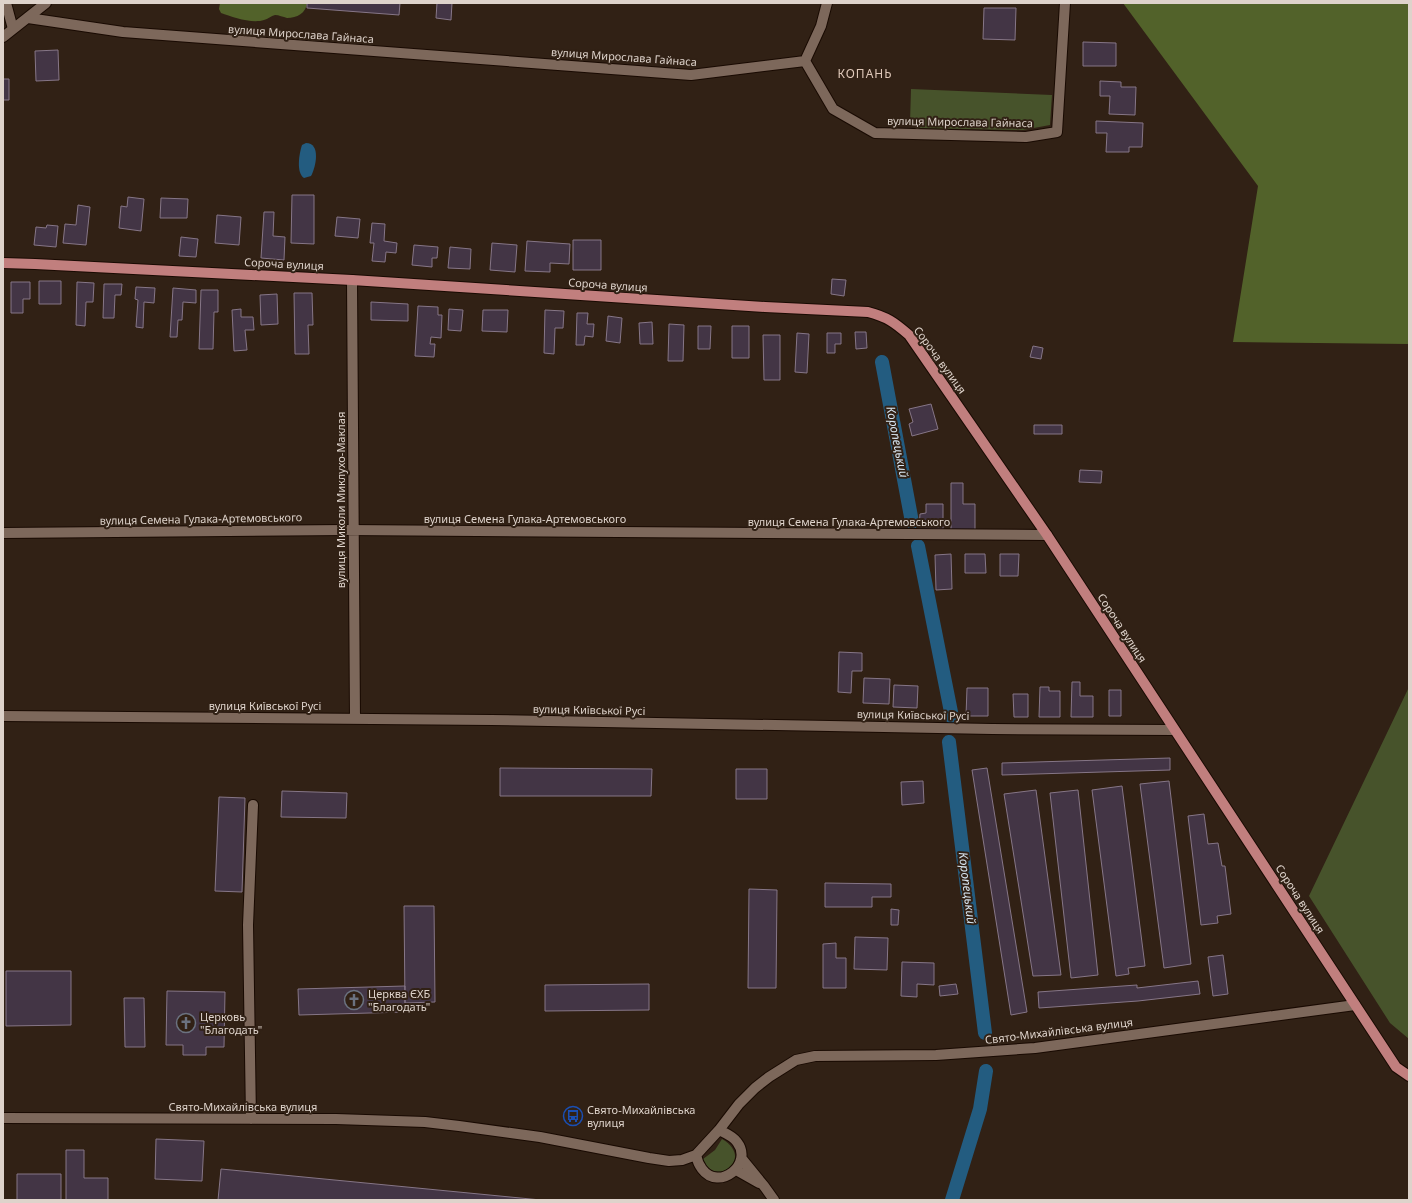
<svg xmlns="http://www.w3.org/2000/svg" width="1412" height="1203" font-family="'Noto Sans',sans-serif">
	<rect width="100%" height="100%" fill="#312115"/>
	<path fill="#47532b" d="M 911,89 L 1052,95 L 1050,125 L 1023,130 L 916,128 L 910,123 Z
		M 1409,687 L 1409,1039 L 1390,1023 L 1309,896 Z
		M 722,1139 C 756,1159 714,1189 703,1159 L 715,1150 Z"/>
	<path fill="#52622a" d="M 220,3 L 307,3 C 306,13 297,18 287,18 C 283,17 279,15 275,15 C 271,16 268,19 264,20 C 252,24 232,17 221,13 L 219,9 Z
		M 1123,3 L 1409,3 L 1409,344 L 1233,342 L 1258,186 Z"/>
	<path fill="#235c80" d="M 306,143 C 321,143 316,167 311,176 L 304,178 C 296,173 299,154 302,145 Z"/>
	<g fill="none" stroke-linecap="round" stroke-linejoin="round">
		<path stroke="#235c80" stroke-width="14" d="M 882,362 L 912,522
			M 918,546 L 952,717
			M 949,742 L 985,1033
			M 952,1200 L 980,1109 L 986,1071"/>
	</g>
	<path fill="#433545" stroke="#867687" d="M 307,3 L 400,3 L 399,15 L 307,8 Z
		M 437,3 L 452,3 L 451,20 L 436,18 Z
		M 984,8 L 1016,8 L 1015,40 L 983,39 Z
		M 1083,42 L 1116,43 L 1116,66 L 1083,66 Z
		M 58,50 L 59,80 L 36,81 L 35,51 Z
		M 3,79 L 9,79 L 9,100 L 3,100 Z
		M 1100,81 L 1121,82 L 1121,87 L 1136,87 L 1135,115 L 1109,114 L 1110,96 L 1100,96 Z
		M 1096,121 L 1143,123 L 1142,147 L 1129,147 L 1129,152 L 1106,152 L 1107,133 L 1096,133 Z
		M 292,195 L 314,195 L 314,244 L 291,243 Z
		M 128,197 L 144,199 L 141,231 L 119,228 L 121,206 L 127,207 Z
		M 161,198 L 188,199 L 187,218 L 160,218 Z
		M 78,205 L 90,207 L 86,245 L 63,243 L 65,224 L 76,225 Z
		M 264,212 L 274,212 L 273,236 L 285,237 L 284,260 L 261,258 Z
		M 217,215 L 241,217 L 239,245 L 215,243 Z
		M 337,217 L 360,219 L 358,238 L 335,236 Z
		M 372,223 L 385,224 L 384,241 L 397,243 L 396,253 L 386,252 L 385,262 L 372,261 L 374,243 L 370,243 Z
		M 47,225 L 58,226 L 56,247 L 34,245 L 36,227 L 46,228 Z
		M 181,237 L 198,239 L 196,257 L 179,256 Z
		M 573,240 L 601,240 L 601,270 L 573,270 Z
		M 527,241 L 570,244 L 569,264 L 550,263 L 550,272 L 525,271 Z
		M 492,243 L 517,245 L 515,272 L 490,270 Z
		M 414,245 L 438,247 L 437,258 L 432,258 L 432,267 L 412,265 Z
		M 450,247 L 471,249 L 470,269 L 448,268 Z
		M 832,279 L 846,280 L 844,296 L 831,294 Z
		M 39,281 L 61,281 L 61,304 L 39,304 Z
		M 11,282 L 30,282 L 30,299 L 23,299 L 23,313 L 11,313 Z
		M 77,282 L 94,283 L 93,302 L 86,302 L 85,326 L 76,325 Z
		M 104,284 L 122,284 L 121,295 L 115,295 L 114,318 L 103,318 Z
		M 136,287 L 155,288 L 154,303 L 144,302 L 143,328 L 136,327 L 138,300 L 135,299 Z
		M 173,288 L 196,290 L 196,303 L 183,302 L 182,320 L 178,320 L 177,337 L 170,337 Z
		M 201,290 L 218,290 L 218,312 L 214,312 L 213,349 L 199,349 Z
		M 294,293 L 312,293 L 313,325 L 308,325 L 309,354 L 295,354 Z
		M 277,294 L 278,324 L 261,325 L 260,295 Z
		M 371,302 L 408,304 L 408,321 L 371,320 Z
		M 418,306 L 438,307 L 438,315 L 442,315 L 441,338 L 431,337 L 430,344 L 435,344 L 434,357 L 415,356 Z
		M 241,309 L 241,317 L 253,317 L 254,330 L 245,330 L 247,350 L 234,351 L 232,310 Z
		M 449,309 L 463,310 L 461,331 L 448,330 Z
		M 483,310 L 508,310 L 507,332 L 482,331 Z
		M 545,310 L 564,311 L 563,328 L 555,328 L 554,354 L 544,353 Z
		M 577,313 L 588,313 L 587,324 L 594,324 L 593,337 L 585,336 L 584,345 L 576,345 Z
		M 608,316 L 622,318 L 620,343 L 606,341 Z
		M 652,322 L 653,344 L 640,344 L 639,323 Z
		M 669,324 L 684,325 L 683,361 L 668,361 Z
		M 698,326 L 711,326 L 710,349 L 698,349 Z
		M 732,326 L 749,326 L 749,358 L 732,358 Z
		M 855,332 L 866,332 L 867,348 L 856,349 Z
		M 797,333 L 809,334 L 807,373 L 795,372 Z
		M 827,333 L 841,333 L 841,344 L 835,344 L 835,353 L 827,353 Z
		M 763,335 L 780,335 L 780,380 L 764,380 Z
		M 1033,346 L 1043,348 L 1041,359 L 1030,357 Z
		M 931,404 L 938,429 L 912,436 L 909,424 L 913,422 L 909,409 Z
		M 1034,425 L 1062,425 L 1062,434 L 1034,434 Z
		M 1080,470 L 1102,471 L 1101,483 L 1079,482 Z
		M 951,483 L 963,483 L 963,504 L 975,504 L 975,531 L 951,531 Z
		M 926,504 L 943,504 L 943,529 L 919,529 L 920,514 L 926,513 Z
		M 951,554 L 952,589 L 936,590 L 935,555 Z
		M 965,554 L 985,554 L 986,573 L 965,573 Z
		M 1000,554 L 1019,554 L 1018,576 L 1000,576 Z
		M 839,652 L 862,653 L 862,671 L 852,671 L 851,693 L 838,692 Z
		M 864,678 L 890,679 L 889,704 L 863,703 Z
		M 1072,682 L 1080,682 L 1080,696 L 1093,696 L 1093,717 L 1071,717 Z
		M 894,685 L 918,686 L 917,708 L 893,707 Z
		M 1040,687 L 1049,687 L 1049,691 L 1060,691 L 1060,717 L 1039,717 Z
		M 967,688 L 988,688 L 988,716 L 966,716 Z
		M 1109,690 L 1121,690 L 1121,716 L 1109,716 Z
		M 1013,694 L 1028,694 L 1028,717 L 1014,717 Z
		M 1170,758 L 1170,770 L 1002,775 L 1002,763 Z
		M 500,768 L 652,769 L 651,796 L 500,796 Z
		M 987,768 L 1027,1012 L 1011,1015 L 972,770 Z
		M 736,769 L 767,769 L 767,799 L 736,799 Z
		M 923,781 L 924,803 L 902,805 L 901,782 Z
		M 1169,781 L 1191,964 L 1164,968 L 1140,784 Z
		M 1122,786 L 1145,966 L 1128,968 L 1129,974 L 1116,976 L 1092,790 Z
		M 1036,790 L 1061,975 L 1033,976 L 1004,794 Z
		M 1078,790 L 1098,975 L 1071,978 L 1050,793 Z
		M 282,791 L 347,793 L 346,818 L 281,817 Z
		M 219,797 L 245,798 L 242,892 L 215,891 Z
		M 1204,814 L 1208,844 L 1218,843 L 1222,866 L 1225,866 L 1231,914 L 1217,916 L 1218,923 L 1201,925 L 1188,816 Z
		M 825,883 L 891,884 L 891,897 L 872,897 L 872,907 L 825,907 Z
		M 749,889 L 777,890 L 776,988 L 748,988 Z
		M 404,906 L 434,906 L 435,1002 L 405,1003 Z
		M 891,909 L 899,910 L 898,925 L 891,925 Z
		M 855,937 L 888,938 L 887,970 L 854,969 Z
		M 836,943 L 836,958 L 846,958 L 846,988 L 823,988 L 823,944 Z
		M 1223,955 L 1228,994 L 1213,996 L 1208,957 Z
		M 902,962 L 934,963 L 934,985 L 917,984 L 917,997 L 901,996 Z
		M 6,971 L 71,971 L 71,1025 L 6,1026 Z
		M 1198,981 L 1200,994 L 1138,1001 L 1039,1008 L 1038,992 L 1137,985 L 1137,988 Z
		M 649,984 L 649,1010 L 545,1011 L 545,985 Z
		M 956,984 L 958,994 L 940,996 L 939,986 Z
		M 405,986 L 405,1012 L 299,1015 L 298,989 Z
		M 167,991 L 225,992 L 224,1047 L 206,1047 L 206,1055 L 183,1055 L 183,1045 L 166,1045 Z
		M 124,998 L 144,998 L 145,1047 L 125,1047 Z
		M 569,1111 L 580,1114 L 578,1122 L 567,1119 Z
		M 156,1139 L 204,1141 L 202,1181 L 155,1179 Z
		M 66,1150 L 84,1150 L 84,1178 L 108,1178 L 108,1200 L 66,1200 Z
		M 221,1169 L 541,1200 L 218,1200 Z
		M 17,1174 L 61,1174 L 61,1200 L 17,1200 Z"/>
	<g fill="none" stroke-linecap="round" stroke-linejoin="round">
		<defs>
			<path id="minor" d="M 6,3 L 13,29
				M 28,18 L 123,32 L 691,75 L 805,61 L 833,109 L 875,133 L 1026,137 L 1057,132 L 1065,3
				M 3,37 L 46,3
				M 805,61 L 821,26 L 827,3
				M 352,280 L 355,719
				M 3,533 L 346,530 L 1047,535
				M 3,716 L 491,720 L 992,729 L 1174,730
				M 3,1118 L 336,1119 L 425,1122 L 459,1126 L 540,1137 L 649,1158 L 669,1161 L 682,1160 L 696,1155 L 719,1130 L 739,1104 L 755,1088 L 769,1077 L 796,1060 L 815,1056 L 936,1055 L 1035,1048 L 1355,1005
				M 251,1119 L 248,925 L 253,805
				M 696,1155 C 697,1160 699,1165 702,1169 C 719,1192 754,1164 737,1142 C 733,1136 725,1133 719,1130
				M 742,1159 L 764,1186 L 774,1200
				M 736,1170 L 759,1183"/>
			<path id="major" d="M 3,263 L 35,264 L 352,280 L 765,307 L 868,312 C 887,317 894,322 909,335 L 1047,535 L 1396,1067 L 1409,1076"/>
		</defs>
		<use href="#minor" stroke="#190a02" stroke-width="12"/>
		<use href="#major" stroke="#190a02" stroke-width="12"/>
		<use href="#minor" stroke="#7d685b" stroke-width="10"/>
		<use href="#major" stroke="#c17f7e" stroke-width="10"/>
	</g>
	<defs>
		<symbol id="church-ring" viewBox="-11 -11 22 22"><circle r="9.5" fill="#312115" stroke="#6b7280" stroke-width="1.5"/><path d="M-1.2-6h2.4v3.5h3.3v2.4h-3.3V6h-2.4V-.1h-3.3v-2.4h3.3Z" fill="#6b7280"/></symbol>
		<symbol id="bus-ring" viewBox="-11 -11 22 22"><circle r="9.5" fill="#312115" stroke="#1a4fb4" stroke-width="1.5"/><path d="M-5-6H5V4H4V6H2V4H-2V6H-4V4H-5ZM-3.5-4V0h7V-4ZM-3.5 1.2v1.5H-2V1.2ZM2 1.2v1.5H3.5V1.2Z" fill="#1a4fb4"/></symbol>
	</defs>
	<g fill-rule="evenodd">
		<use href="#church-ring" x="343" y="989" width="22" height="22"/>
		<use href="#church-ring" x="175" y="1012" width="22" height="22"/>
		<use href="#bus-ring" x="562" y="1105" width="22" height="22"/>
	</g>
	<g text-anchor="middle" stroke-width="4" stroke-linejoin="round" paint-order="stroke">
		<g font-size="11" fill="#ded3cb" stroke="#312115">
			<text transform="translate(301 34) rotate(4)" y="4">вулиця Мирослава Гайнаса</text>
			<text transform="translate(624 57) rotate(4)" y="4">вулиця Мирослава Гайнаса</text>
			<text transform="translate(960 122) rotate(1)" y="4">вулиця Мирослава Гайнаса</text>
			<text transform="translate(284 264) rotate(3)" y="4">Сороча вулиця</text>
			<text transform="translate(608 285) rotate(4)" y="4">Сороча вулиця</text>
			<text transform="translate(940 360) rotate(54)" y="4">Сороча вулиця</text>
			<text transform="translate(341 500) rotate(-90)" y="4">вулиця Миколи Миклухо-Маклая</text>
			<text transform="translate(201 519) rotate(-1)" y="4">вулиця Семена Гулака-Артемовського</text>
			<text x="525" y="523">вулиця Семена Гулака-Артемовського</text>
			<text x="849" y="526">вулиця Семена Гулака-Артемовського</text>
			<text transform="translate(1122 628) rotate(57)" y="4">Сороча вулиця</text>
			<text x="265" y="710">вулиця Київської Русі</text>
			<text transform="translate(589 710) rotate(1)" y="4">вулиця Київської Русі</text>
			<text transform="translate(913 715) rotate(1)" y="4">вулиця Київської Русі</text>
			<text transform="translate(1300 899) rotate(57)" y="4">Сороча вулиця</text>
			<text transform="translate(1059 1031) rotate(-7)" y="4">Свято-Михайлівська вулиця</text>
			<text x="243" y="1111">Свято-Михайлівська вулиця</text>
		</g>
		<g font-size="11" fill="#ded3cb" stroke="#312115" text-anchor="start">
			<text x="368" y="998">Церква ЄХБ<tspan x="368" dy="13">"Благодать"</tspan></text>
			<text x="200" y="1021">Церковь<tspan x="200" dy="13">"Благодать"</tspan></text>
			<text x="587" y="1114">Свято-Михайлівська<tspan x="587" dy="13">вулиця</tspan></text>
		</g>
		<g font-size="12" letter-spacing="1" fill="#dfc8b9" stroke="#312115">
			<text x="865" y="78">КОПАНЬ</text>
		</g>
		<g font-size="12" font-style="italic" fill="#d7e6f2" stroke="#312115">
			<text transform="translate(897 442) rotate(79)" y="4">Коропецький</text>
			<text transform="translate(967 888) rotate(83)" y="4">Коропецький</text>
		</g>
	</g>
	<rect width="1412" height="1203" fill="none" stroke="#ded3cb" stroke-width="8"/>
</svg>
